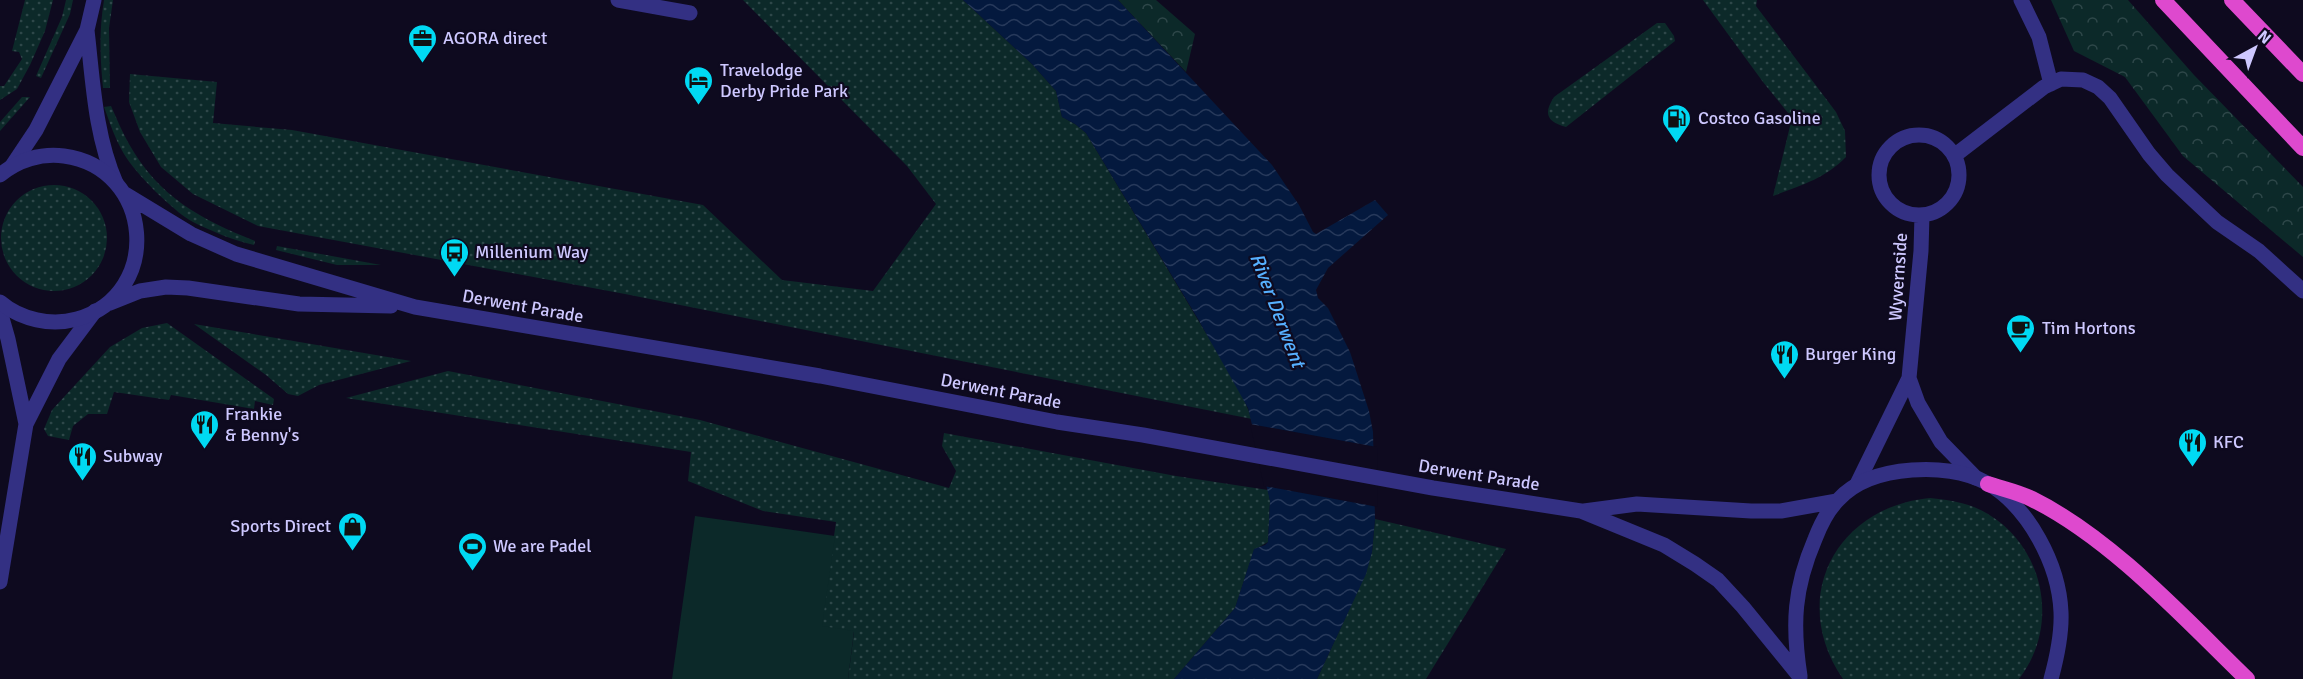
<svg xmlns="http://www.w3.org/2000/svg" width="2303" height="679" font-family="Signika,sans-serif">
	<defs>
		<pattern id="green-dots" width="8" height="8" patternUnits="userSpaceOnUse" patternTransform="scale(1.5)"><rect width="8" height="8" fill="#0c2929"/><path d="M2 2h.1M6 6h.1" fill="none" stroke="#2e4749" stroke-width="1.8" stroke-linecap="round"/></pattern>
		<pattern id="forest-crowns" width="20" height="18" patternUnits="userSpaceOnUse" patternTransform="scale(1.5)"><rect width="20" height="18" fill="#0c2929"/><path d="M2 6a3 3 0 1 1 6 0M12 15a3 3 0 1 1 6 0" fill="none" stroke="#2e4749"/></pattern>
		<pattern id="water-waves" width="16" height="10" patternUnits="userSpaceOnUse" patternTransform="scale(1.5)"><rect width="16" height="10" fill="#04193e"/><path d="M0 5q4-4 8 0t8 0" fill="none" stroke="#27395b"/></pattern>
	</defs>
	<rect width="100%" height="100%" fill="#0e0a1f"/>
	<path fill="url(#green-dots)" d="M 25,0 L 53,0 L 45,31 L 30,65 L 17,89 L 0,100 L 0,86 L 4,86 L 22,59 L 19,52 L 12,51 Z
		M 66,0 L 73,0 L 70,14 L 41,78 L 36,76 L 62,17 Z
		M 104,0 L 113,0 L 109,28 L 110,88 L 103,88 C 100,58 99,30 104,0 Z
		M 743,0 L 963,0 L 1032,64 L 1056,91 L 1062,117 L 1075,124 L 1086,133 L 1240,390 L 1252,419 L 625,294 L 258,226 L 193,194 L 161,167 L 140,132 L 129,102 L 130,74 L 217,82 L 213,123 L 292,130 L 703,205 L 782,280 L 873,291 L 936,204 L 907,166 Z
		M 1703,0 L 1757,0 L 1756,6 L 1836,112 L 1845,131 L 1846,157 C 1824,179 1802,185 1773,196 L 1792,118 L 1763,82 Z
		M 1657,23 L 1665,23 L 1674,36 L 1675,41 L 1566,127 C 1547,122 1543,114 1554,97 Z
		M 22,97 L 30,97 L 0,131 L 0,122 Z
		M 111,106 C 117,119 122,132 129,144 C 159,197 200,219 255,241 L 254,245 C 233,240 213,232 193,222 C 174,212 135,173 124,154 C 115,139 110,123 104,107 Z
		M1 238a53 53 0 1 1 106 0a53 53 0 1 1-106 0Z
		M 277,246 L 381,265 L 337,265 L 276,250 Z
		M 167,323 L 274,399 L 273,405 L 255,401 L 254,409 L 171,395 L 169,400 L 114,392 L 107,414 L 88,414 L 73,426 L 69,440 L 48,436 L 44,429 L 52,410 L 110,347 L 142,328 Z
		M 194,324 L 411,361 L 319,385 L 298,396 L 288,394 L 266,375 Z
		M 448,371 L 700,420 L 949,488 L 956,471 L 942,446 L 944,433 L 1176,476 L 1268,490 L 1270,501 L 1268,542 L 1254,550 L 1235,608 L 1174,679 L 848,679 L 854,632 L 821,627 L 836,522 L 763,511 L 688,481 L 691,452 L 346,398 Z
		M 1930,498 C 1950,500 1970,503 1988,514 C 2045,548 2060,626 2019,679 L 1843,679 C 1788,599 1835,507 1930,498 Z
		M 1375,519 L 1506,549 L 1426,679 L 1317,679 L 1360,586 L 1372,552 Z"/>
	<path fill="url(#forest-crowns)" d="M 1118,0 L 1156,0 L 1195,34 L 1186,72 Z
		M 2051,0 L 2128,0 L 2194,75 L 2303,187 L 2303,257 L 2183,156 L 2125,77 L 2074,51 Z"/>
	<path fill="#0c2929" d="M 695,516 L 835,536 L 822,626 L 854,631 L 848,679 L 672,679 Z"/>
	<path fill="url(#water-waves)" d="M 963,0 L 1118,0 L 1272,165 L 1299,205 L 1313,232 L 1316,234 L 1375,200 L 1388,215 L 1328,268 L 1316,290 L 1318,298 L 1328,308 L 1350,352 L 1369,411 L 1373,432 L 1375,519 L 1372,552 L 1366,574 L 1317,679 L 1174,679 L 1235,608 L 1254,549 L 1265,545 L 1268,542 L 1270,501 L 1248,408 L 1198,319 L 1086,133 L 1075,124 L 1062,117 L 1056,91 L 1032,64 Z"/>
	<path fill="#0e0a1f" d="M 1250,424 L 1377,447 L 1378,507 L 1264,486 Z"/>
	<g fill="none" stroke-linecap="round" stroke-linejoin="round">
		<path stroke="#333083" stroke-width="15" d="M 618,0 L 690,13
			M 2021,0 L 2039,37 L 2051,84
			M 87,30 C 93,82 95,135 116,183
			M1879 175a40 40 0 1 1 80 0a40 40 0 1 1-80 0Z
			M 1954,156 L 2044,87 L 2061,79 L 2083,80 L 2098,87 L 2110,98 L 2149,154 L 2167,175 L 2217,222 L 2259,251 L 2303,291
			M 12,166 L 36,130 L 87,30 L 94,0
			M 0,311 L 8,339 L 26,424
			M 1909,378 L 1918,403 L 1941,442 L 1976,478
			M 1857,484 L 1909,378 L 1921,251 L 1922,215
			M 0,582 L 26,424 L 59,359 L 95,311"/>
		<path stroke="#333083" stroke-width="15" d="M 0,175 C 18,160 41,153 64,156 C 153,168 164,294 77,319 C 51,326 21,320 0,302
			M 125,194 L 191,234 L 236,254 L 415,307 L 820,376 L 1057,422 L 1143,435 L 1433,488 L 1581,511 L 1664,545 L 1695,564 L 1718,580 L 1743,607 L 1800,677
			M 110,303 L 140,291 L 166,287 L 188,288 L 299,304 L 391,306
			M 1584,511 L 1637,504 L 1751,511 L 1781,511 L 1837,501
			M 1800,676 C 1792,624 1794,588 1815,539 C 1820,526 1828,510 1838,500 C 1856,480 1885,472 1912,470 C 1936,468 1965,471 1987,483 C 2029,507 2059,565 2061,612 C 2062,635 2057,657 2051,679"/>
		<path stroke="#de49ce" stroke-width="16" d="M 2163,0 L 2303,148
			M 2232,0 L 2303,74
			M 1988,484 C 2003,489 2018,492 2032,499 C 2111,538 2184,618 2247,679"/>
	</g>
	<defs>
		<symbol id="office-pin" viewBox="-11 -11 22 30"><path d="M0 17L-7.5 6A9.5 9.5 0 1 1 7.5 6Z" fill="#00d9f3" stroke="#0e0a1f"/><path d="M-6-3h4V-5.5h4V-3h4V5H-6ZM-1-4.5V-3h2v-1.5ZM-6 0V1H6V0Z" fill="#111"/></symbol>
		<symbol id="hotel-pin" viewBox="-11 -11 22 30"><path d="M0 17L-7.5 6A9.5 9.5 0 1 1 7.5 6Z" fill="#00d9f3" stroke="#0e0a1f"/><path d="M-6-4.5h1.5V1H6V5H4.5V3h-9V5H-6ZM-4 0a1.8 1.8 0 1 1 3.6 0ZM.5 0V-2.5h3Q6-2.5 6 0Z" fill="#111"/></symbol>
		<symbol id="fuel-pin" viewBox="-11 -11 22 30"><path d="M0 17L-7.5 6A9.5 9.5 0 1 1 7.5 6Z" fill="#00d9f3" stroke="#0e0a1f"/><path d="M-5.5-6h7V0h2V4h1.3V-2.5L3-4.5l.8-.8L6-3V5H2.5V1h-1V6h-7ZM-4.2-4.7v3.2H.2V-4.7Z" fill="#111"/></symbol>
		<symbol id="bus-pin" viewBox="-11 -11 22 30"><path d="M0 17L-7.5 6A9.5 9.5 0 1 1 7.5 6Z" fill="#00d9f3" stroke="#0e0a1f"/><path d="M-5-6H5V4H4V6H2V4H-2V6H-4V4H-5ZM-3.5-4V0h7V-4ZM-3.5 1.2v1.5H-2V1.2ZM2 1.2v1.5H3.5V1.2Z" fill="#111"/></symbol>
		<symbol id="cafe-pin" viewBox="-11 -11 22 30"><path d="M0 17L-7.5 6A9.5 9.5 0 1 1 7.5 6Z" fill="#00d9f3" stroke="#0e0a1f"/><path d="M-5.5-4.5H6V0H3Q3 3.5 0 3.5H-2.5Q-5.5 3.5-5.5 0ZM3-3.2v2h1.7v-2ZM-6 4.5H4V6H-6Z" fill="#111"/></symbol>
		<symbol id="restaurant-pin" viewBox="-11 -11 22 30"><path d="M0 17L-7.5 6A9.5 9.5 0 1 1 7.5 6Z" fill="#00d9f3" stroke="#0e0a1f"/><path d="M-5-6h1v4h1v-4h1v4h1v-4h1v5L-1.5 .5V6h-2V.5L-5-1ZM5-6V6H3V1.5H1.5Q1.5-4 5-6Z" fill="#111"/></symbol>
		<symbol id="shop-pin" viewBox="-11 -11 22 30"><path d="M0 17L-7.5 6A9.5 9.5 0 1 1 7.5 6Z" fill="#00d9f3" stroke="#0e0a1f"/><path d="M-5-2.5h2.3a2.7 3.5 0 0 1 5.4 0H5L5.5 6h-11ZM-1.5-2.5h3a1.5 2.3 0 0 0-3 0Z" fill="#111"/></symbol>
		<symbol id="stadium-pin" viewBox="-11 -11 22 30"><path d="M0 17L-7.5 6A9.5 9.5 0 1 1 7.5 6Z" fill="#00d9f3" stroke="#0e0a1f"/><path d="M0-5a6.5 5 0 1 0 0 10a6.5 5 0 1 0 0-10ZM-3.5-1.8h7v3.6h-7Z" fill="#111"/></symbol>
	</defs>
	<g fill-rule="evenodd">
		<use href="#office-pin" x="406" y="22" width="33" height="45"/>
		<use href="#hotel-pin" x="682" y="64" width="33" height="45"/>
		<use href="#fuel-pin" x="1660" y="102" width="33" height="45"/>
		<use href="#bus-pin" x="438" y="236" width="33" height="45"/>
		<use href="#cafe-pin" x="2004" y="312" width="33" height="45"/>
		<use href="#restaurant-pin" x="1768" y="338" width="33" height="45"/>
		<use href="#restaurant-pin" x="188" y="408" width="33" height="45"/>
		<use href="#restaurant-pin" x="2176" y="426" width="33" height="45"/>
		<use href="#restaurant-pin" x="66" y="440" width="33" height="45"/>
		<use href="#shop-pin" x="336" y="510" width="33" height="45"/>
		<use href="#stadium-pin" x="456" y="530" width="33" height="45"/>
	</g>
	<g text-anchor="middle" stroke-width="4.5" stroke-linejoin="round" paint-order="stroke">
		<g font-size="18" fill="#cec8ff" stroke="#0e0a1f" text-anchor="start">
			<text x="443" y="44">AGORA direct</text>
			<text x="720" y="76">Travelodge<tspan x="720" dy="21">Derby Pride Park</tspan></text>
			<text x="1698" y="124">Costco Gasoline</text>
			<text x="475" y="258">Millenium Way</text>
			<text x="2042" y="334">Tim Hortons</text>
			<text x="1805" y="360">Burger King</text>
			<text x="225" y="420">Frankie<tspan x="225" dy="21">&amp; Benny's</tspan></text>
			<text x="2213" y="448">KFC</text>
			<text x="103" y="462">Subway</text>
			<text x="331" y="532" text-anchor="end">Sports Direct</text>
			<text x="493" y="552">We are Padel</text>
		</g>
		<g font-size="18" fill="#cec8ff" stroke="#0e0a1f">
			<text transform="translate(1898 277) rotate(-86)" y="6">Wyvernside</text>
			<text transform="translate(523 306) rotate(10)" y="6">Derwent Parade</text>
			<text transform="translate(1001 391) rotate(11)" y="6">Derwent Parade</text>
			<text transform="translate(1479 475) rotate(9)" y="6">Derwent Parade</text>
		</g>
		<g font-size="20" font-style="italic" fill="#56b0ff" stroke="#0e0a1f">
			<text transform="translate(1278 310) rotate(69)" y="7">River Derwent</text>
		</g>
	</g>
	<g transform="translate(2255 48) rotate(41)" stroke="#0e0a1f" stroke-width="4.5" paint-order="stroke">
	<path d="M0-4.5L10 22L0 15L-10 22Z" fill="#cec8ff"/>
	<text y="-9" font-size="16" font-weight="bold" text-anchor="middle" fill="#cec8ff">N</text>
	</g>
</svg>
